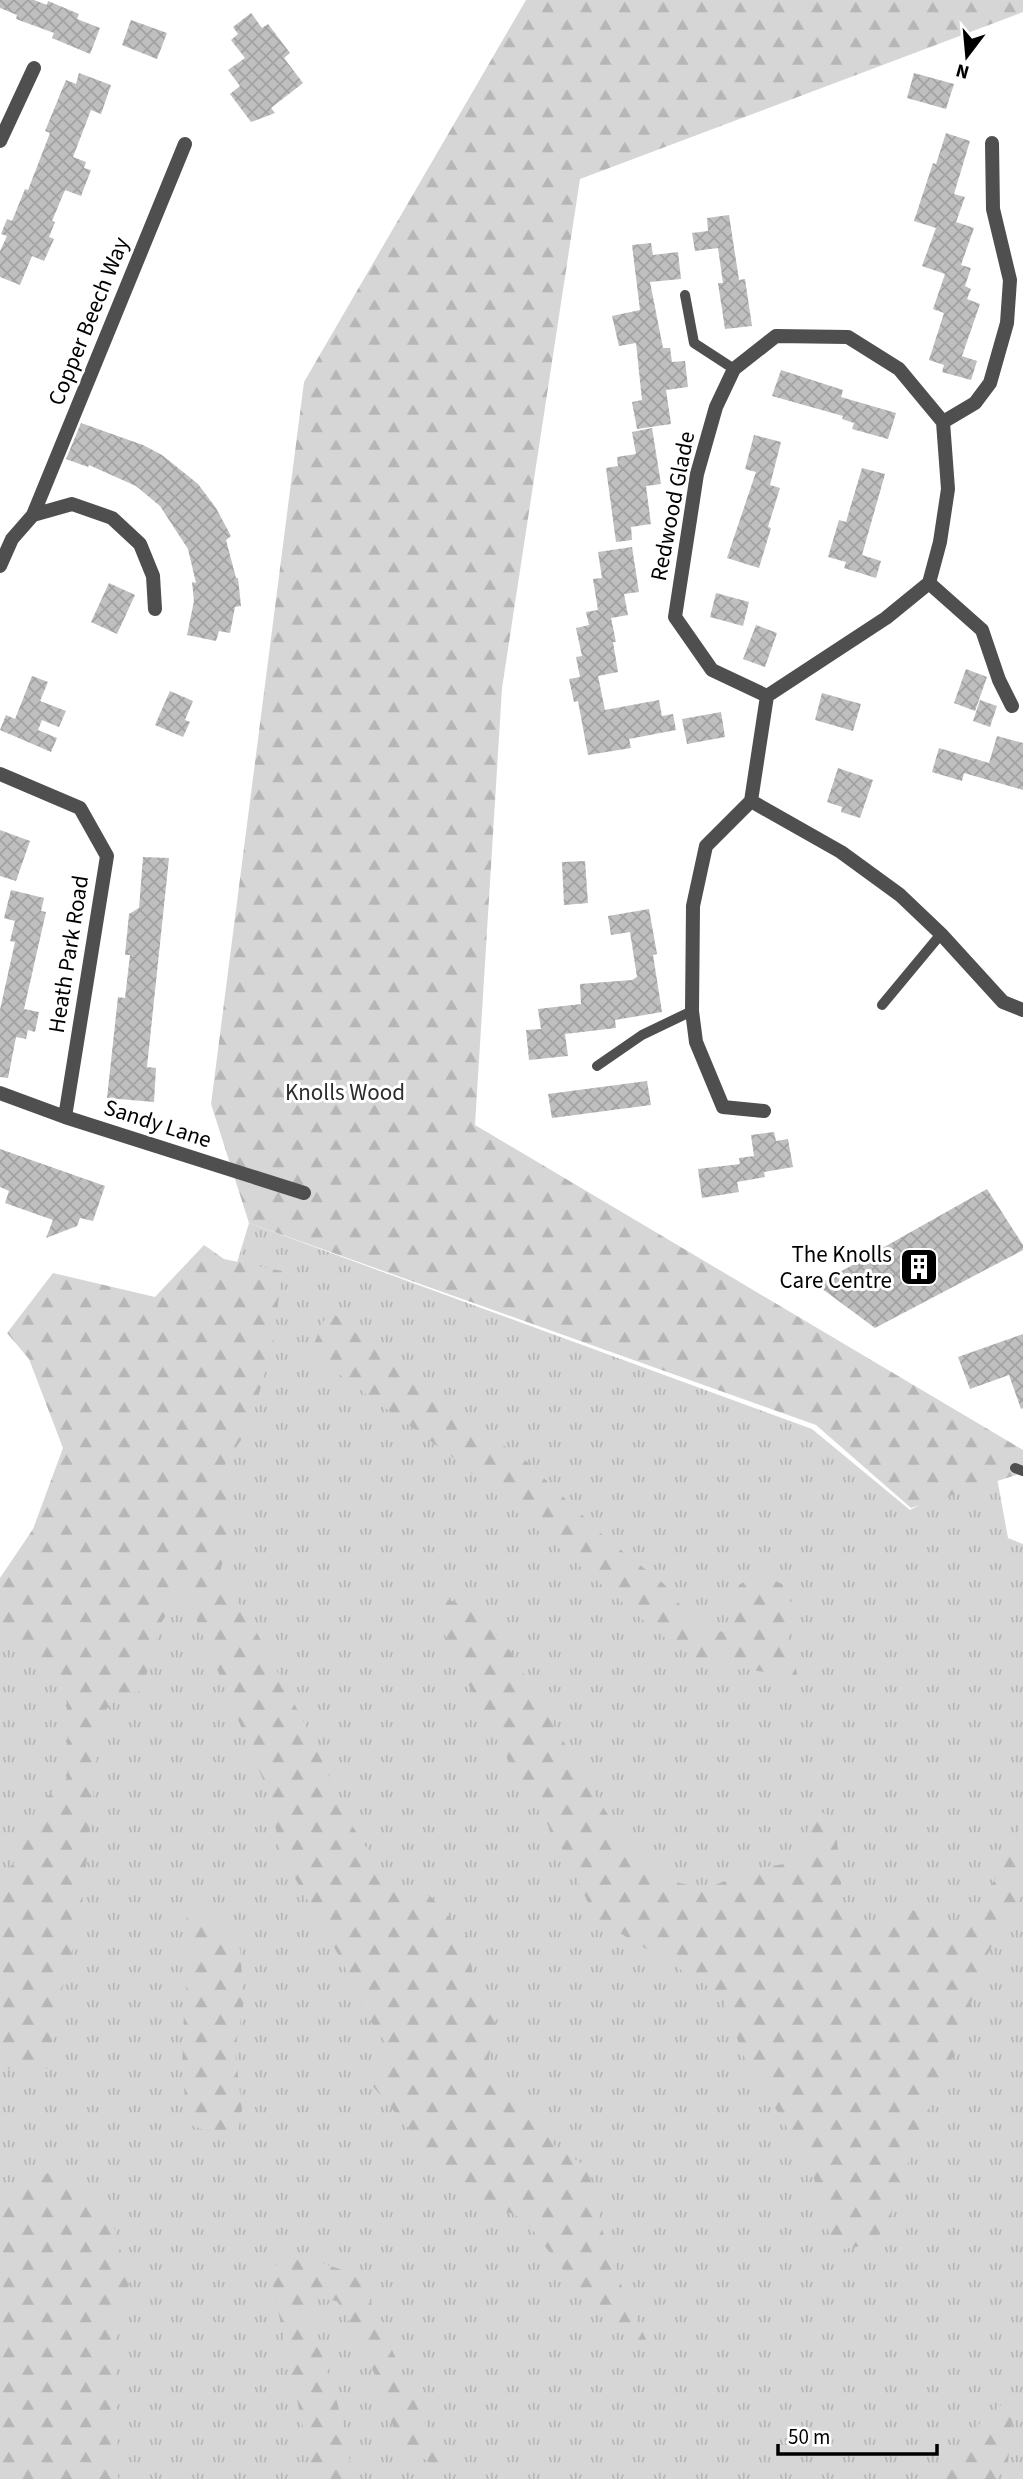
<svg xmlns="http://www.w3.org/2000/svg" width="1023" height="2479" font-family="'Source Sans 3',sans-serif">
	<defs>
		<pattern id="grass-tufts" width="24" height="20" patternUnits="userSpaceOnUse" patternTransform="scale(1.75)"><rect width="24" height="20" fill="#d6d6d6"/><path d="M3 7l-1-3M5 7V3M7 7l1-3M15 17l-1-3M17 17v-4M19 17l1-3" fill="none" stroke="#b6b6b6"/></pattern>
		<pattern id="forest-firs" width="22" height="20" patternUnits="userSpaceOnUse" patternTransform="scale(1.75)"><rect width="22" height="20" fill="#d6d6d6"/><path d="M5 1l3.5 6h-7zM16 11l3.5 6h-7z" fill="#b6b6b6"/></pattern>
		<pattern id="building-cross-hatch" width="8" height="8" patternUnits="userSpaceOnUse" patternTransform="scale(1.75)"><rect width="8" height="8" fill="#bfbfbf"/><path d="M0 0l8 8M0 8l8-8" fill="none" stroke="#a2a2a2"/></pattern>
	</defs>
	<rect width="100%" height="100%" fill="#fff"/>
	<path fill="url(#grass-tufts)" d="M 249,1223 L 812,1429 L 910,1510 L 995,1467 L 1008,1538 L 1023,1544 L 1023,2479 L 0,2479 L 0,1594 L 198,1392 Z"/>
	<path fill="url(#forest-firs)" d="M 526,0 L 1023,0 L 1023,12 L 580,179 L 502,688 L 475,1125 L 1023,1450 L 1023,1473 L 911,1508 L 816,1425 L 249,1223 L 211,1104 L 304,382 Z
		M 204,1245 L 224,1259 L 282,1271 L 273,1345 L 249,1428 L 225,1464 L 232,1491 L 230,1528 L 220,1573 L 255,1629 L 309,1732 L 351,1824 L 389,1882 L 430,1896 L 466,1935 L 473,1976 L 497,2011 L 487,2068 L 501,2087 L 535,2100 L 554,2145 L 588,2168 L 607,2249 L 628,2302 L 654,2356 L 574,2284 L 524,2219 L 449,2187 L 410,2130 L 366,2078 L 391,2051 L 362,2009 L 343,1963 L 283,1857 L 264,1782 L 183,1587 L 160,1625 L 142,1691 L 119,1694 L 101,1716 L 81,1916 L 58,2006 L 47,2069 L 0,2069 L 0,1877 L 19,1858 L 36,1808 L 67,1778 L 68,1720 L 65,1682 L 31,1657 L 0,1642 L 0,1578 L 33,1529 L 63,1448 L 29,1359 L 7,1333 L 53,1273 L 155,1297 Z
		M 329,1309 L 416,1386 L 525,1460 L 607,1539 L 664,1584 L 698,1628 L 724,1632 L 739,1585 L 759,1573 L 782,1584 L 793,1607 L 788,1635 L 798,1678 L 697,1660 L 657,1632 L 451,1456 L 310,1353 Z
		M 428,1594 L 475,1608 L 511,1652 L 590,1787 L 625,1841 L 672,1881 L 704,1889 L 759,1868 L 803,1861 L 811,1807 L 835,1819 L 844,1915 L 876,1927 L 909,1907 L 931,1922 L 970,1918 L 996,1878 L 1023,1820 L 1023,1891 L 986,1957 L 955,2053 L 920,2128 L 888,2223 L 873,2244 L 838,2250 L 827,2228 L 811,2167 L 743,2055 L 721,1994 L 595,1918 L 568,1859 L 493,1733 L 452,1652 Z
		M 186,1910 L 212,1916 L 240,1949 L 244,2001 L 235,2050 L 242,2110 L 236,2142 L 188,2124 L 182,2071 L 184,2010 L 189,1962 Z
		M 52,2170 L 107,2206 L 130,2281 L 116,2329 L 118,2479 L 0,2479 L 0,2203 Z
		M 300,2255 L 359,2276 L 446,2471 L 399,2445 C 383,2395 366,2344 337,2301 L 317,2298 L 310,2318 L 337,2401 L 354,2479 L 314,2479 L 269,2268 Z
		M 1015,2393 L 1008,2462 L 997,2479 L 930,2479 L 979,2424 Z"/>
	<path fill="url(#building-cross-hatch)" d="M 0,0 L 34,0 L 47,5 L 48,1 L 79,14 L 77,19 L 100,28 L 90,54 L 52,38 L 54,33 L 16,19 L 17,15 L 0,8 Z
		M 251,13 L 262,28 L 268,24 L 290,53 L 284,58 L 303,83 L 271,108 L 275,113 L 251,122 L 230,94 L 240,86 L 228,70 L 245,58 L 231,40 L 238,34 L 233,27 Z
		M 131,20 L 167,33 L 157,59 L 122,45 Z
		M 79,73 L 111,85 L 101,114 L 91,110 L 73,157 L 86,162 L 84,168 L 91,170 L 81,196 L 65,190 L 52,221 L 55,222 L 49,237 L 54,239 L 44,261 L 32,256 L 20,285 L 0,277 L 0,251 L 7,236 L 1,234 L 7,219 L 12,221 L 25,189 L 28,190 L 50,133 L 45,131 L 66,80 L 76,84 Z
		M 914,73 L 954,84 L 946,109 L 907,98 Z
		M 946,133 L 970,141 L 954,194 L 965,197 L 956,222 L 974,228 L 961,265 L 971,268 L 965,286 L 971,289 L 967,299 L 980,304 L 962,356 L 977,361 L 971,380 L 942,372 L 944,365 L 929,360 L 944,313 L 933,309 L 945,274 L 922,266 L 936,228 L 914,221 L 933,163 L 936,164 Z
		M 729,215 L 739,280 L 745,279 L 752,326 L 725,329 L 718,283 L 723,283 L 718,248 L 695,251 L 692,233 L 708,231 L 707,218 Z
		M 651,243 L 653,255 L 678,252 L 681,279 L 650,282 L 663,348 L 670,348 L 672,362 L 685,361 L 688,387 L 666,390 L 671,424 L 637,429 L 632,402 L 642,400 L 636,343 L 619,346 L 612,316 L 640,310 L 632,245 Z
		M 781,370 L 843,390 L 841,397 L 896,413 L 888,439 L 852,429 L 854,423 L 842,419 L 843,416 L 772,396 Z
		M 81,423 L 143,445 L 162,455 L 198,484 L 216,508 L 231,536 L 226,540 L 236,578 L 238,578 L 241,606 L 235,607 L 230,633 L 219,631 L 216,641 L 187,635 L 194,601 L 192,582 L 196,583 L 188,549 L 160,506 L 136,486 L 89,465 L 88,467 L 66,459 Z
		M 652,428 L 661,484 L 646,486 L 651,524 L 631,527 L 632,540 L 616,542 L 606,468 L 618,466 L 617,457 L 636,454 L 632,432 Z
		M 754,435 L 781,442 L 770,485 L 780,488 L 768,527 L 771,528 L 759,568 L 727,558 L 756,472 L 745,469 Z
		M 862,468 L 885,474 L 862,555 L 881,561 L 876,578 L 844,568 L 846,562 L 828,557 L 839,520 L 846,522 Z
		M 632,547 L 639,592 L 624,594 L 628,615 L 611,618 L 616,642 L 613,642 L 618,672 L 598,676 L 605,710 L 659,700 L 662,716 L 673,714 L 676,730 L 629,739 L 631,748 L 588,755 L 578,701 L 574,702 L 569,679 L 580,677 L 576,657 L 582,656 L 576,628 L 589,625 L 586,612 L 598,610 L 593,579 L 602,578 L 598,552 Z
		M 109,583 L 135,595 L 117,634 L 91,622 Z
		M 716,593 L 749,602 L 743,626 L 710,617 Z
		M 756,625 L 777,633 L 765,667 L 743,659 Z
		M 966,669 L 987,677 L 975,711 L 954,703 Z
		M 32,676 L 48,682 L 40,701 L 66,711 L 59,727 L 42,720 L 38,730 L 57,738 L 51,752 L 0,730 L 6,715 L 15,719 Z
		M 170,691 L 193,701 L 185,720 L 190,722 L 183,737 L 155,725 Z
		M 822,693 L 861,704 L 853,731 L 815,720 Z
		M 980,700 L 997,706 L 990,727 L 973,721 Z
		M 721,712 L 725,737 L 687,744 L 682,719 Z
		M 997,736 L 1023,743 L 1023,790 L 964,773 L 962,781 L 932,772 L 939,748 L 989,763 Z
		M 838,768 L 873,780 L 860,818 L 841,812 L 842,807 L 827,802 Z
		M 0,830 L 30,841 L 16,881 L 0,876 Z
		M 143,857 L 169,858 L 147,1067 L 156,1068 L 154,1102 L 107,1098 L 118,997 L 125,998 L 130,955 L 125,955 L 129,914 L 139,908 Z
		M 585,861 L 588,903 L 564,905 L 562,862 Z
		M 11,890 L 44,898 L 41,911 L 46,912 L 24,1009 L 39,1012 L 35,1032 L 28,1030 L 26,1039 L 16,1037 L 8,1078 L 0,1077 L 0,1010 L 15,942 L 10,941 L 15,921 L 4,918 Z
		M 649,909 L 657,954 L 653,955 L 662,1012 L 615,1020 L 616,1028 L 565,1034 L 568,1056 L 529,1060 L 526,1030 L 541,1029 L 538,1009 L 581,1004 L 580,984 L 632,980 L 637,977 L 630,932 L 611,935 L 608,916 Z
		M 647,1081 L 651,1105 L 552,1118 L 548,1094 Z
		M 774,1132 L 776,1141 L 788,1139 L 793,1167 L 764,1172 L 765,1177 L 737,1182 L 739,1192 L 702,1198 L 698,1169 L 740,1164 L 739,1158 L 754,1156 L 751,1135 Z
		M 0,1149 L 105,1186 L 93,1221 L 80,1218 L 77,1226 L 46,1238 L 53,1220 L 5,1203 L 9,1191 L 0,1187 Z
		M 987,1189 L 1023,1245 L 1023,1250 L 875,1328 L 817,1285 Z
		M 1023,1334 L 1023,1408 L 1021,1409 L 1009,1375 L 970,1389 L 958,1357 Z"/>
	<g fill="none" stroke-linecap="round" stroke-linejoin="round">
		<path stroke="#4f4f4f" stroke-width="10" d="M 685,295 L 694,343 L 734,369
			M 882,1005 L 941,934
			M 597,1066 L 642,1035 L 692,1011
			M 1015,1468 L 1023,1471"/>
		<path stroke="#4f4f4f" stroke-width="14" d="M 0,141 L 34,68
			M 943,422 L 975,403 L 990,383 L 1007,323 L 1010,280 L 993,209 L 992,143
			M 33,515 L 185,144
			M 0,566 L 12,539 L 33,515 L 72,504 L 112,518 L 140,544 L 153,576 L 155,609
			M 929,583 L 982,630 L 999,680 L 1012,706
			M 767,696 L 712,670 L 675,617 L 697,474 L 716,407 L 734,369 L 776,336 L 848,337 L 899,369 L 943,422 L 948,489 L 940,542 L 929,583 L 886,618 L 767,696 L 751,801 L 841,852 L 900,895 L 941,934 L 1003,1002 L 1023,1010
			M 0,774 L 80,808 L 107,856 L 65,1117
			M 751,801 L 706,846 L 693,906 L 692,1011 L 696,1042 L 723,1107 L 764,1111
			M 0,1093 L 65,1117 L 304,1193"/>
	</g>
	<defs>
		<symbol id="building-square" viewBox="-11 -11 22 22"><rect x="-9" y="-9" width="18" height="18" rx="4" fill="#000" stroke="#fff"/><path d="M-4-6H4V6H1V3H-1V6H-4ZM-2.5-4.3h1.7v1.8h-1.7ZM.8-4.3h1.7v1.8H.8ZM-2.5-1h1.7V.8h-1.7ZM.8-1h1.7V.8H.8Z" fill="#fff"/></symbol>
	</defs>
	<g fill-rule="evenodd">
		<use href="#building-square" x="897" y="1245" width="44" height="44"/>
	</g>
	<g text-anchor="middle" stroke-width="6" stroke-linejoin="round" paint-order="stroke">
		<g font-size="23" fill="#000" stroke="#fff">
			<text transform="translate(88 321) rotate(-68)" y="8">Copper Beech Way</text>
			<text transform="translate(672 506) rotate(-79)" y="8">Redwood Glade</text>
			<text transform="translate(68 954) rotate(-81)" y="8">Heath Park Road</text>
			<text transform="translate(158 1123) rotate(18)" y="8">Sandy Lane</text>
		</g>
		<g font-size="23" fill="#2d2d2d" stroke="#fff">
			<text x="345" y="1100">Knolls Wood</text>
		</g>
		<g font-size="23" fill="#000" stroke="#fff" text-anchor="end">
			<text x="892" y="1262">The Knolls<tspan x="892" dy="26">Care Centre</tspan></text>
		</g>
	</g>
	<g transform="translate(967 56) rotate(196)" stroke="#ffffff" stroke-width="5" paint-order="stroke">
	<path d="M0-5L12 26L0 18L-12 26Z" fill="#000000"/>
	<text y="-10" font-size="19" font-weight="bold" text-anchor="middle" fill="#000000">N</text>
	</g>
	<path d="M778 2444v10h159v-10" fill="none" stroke="#000000" stroke-width="3.5"/>
	<text x="788" y="2444" font-size="21" fill="#000000" stroke="#ffffff" stroke-width="5" paint-order="stroke">50 m</text>
</svg>
